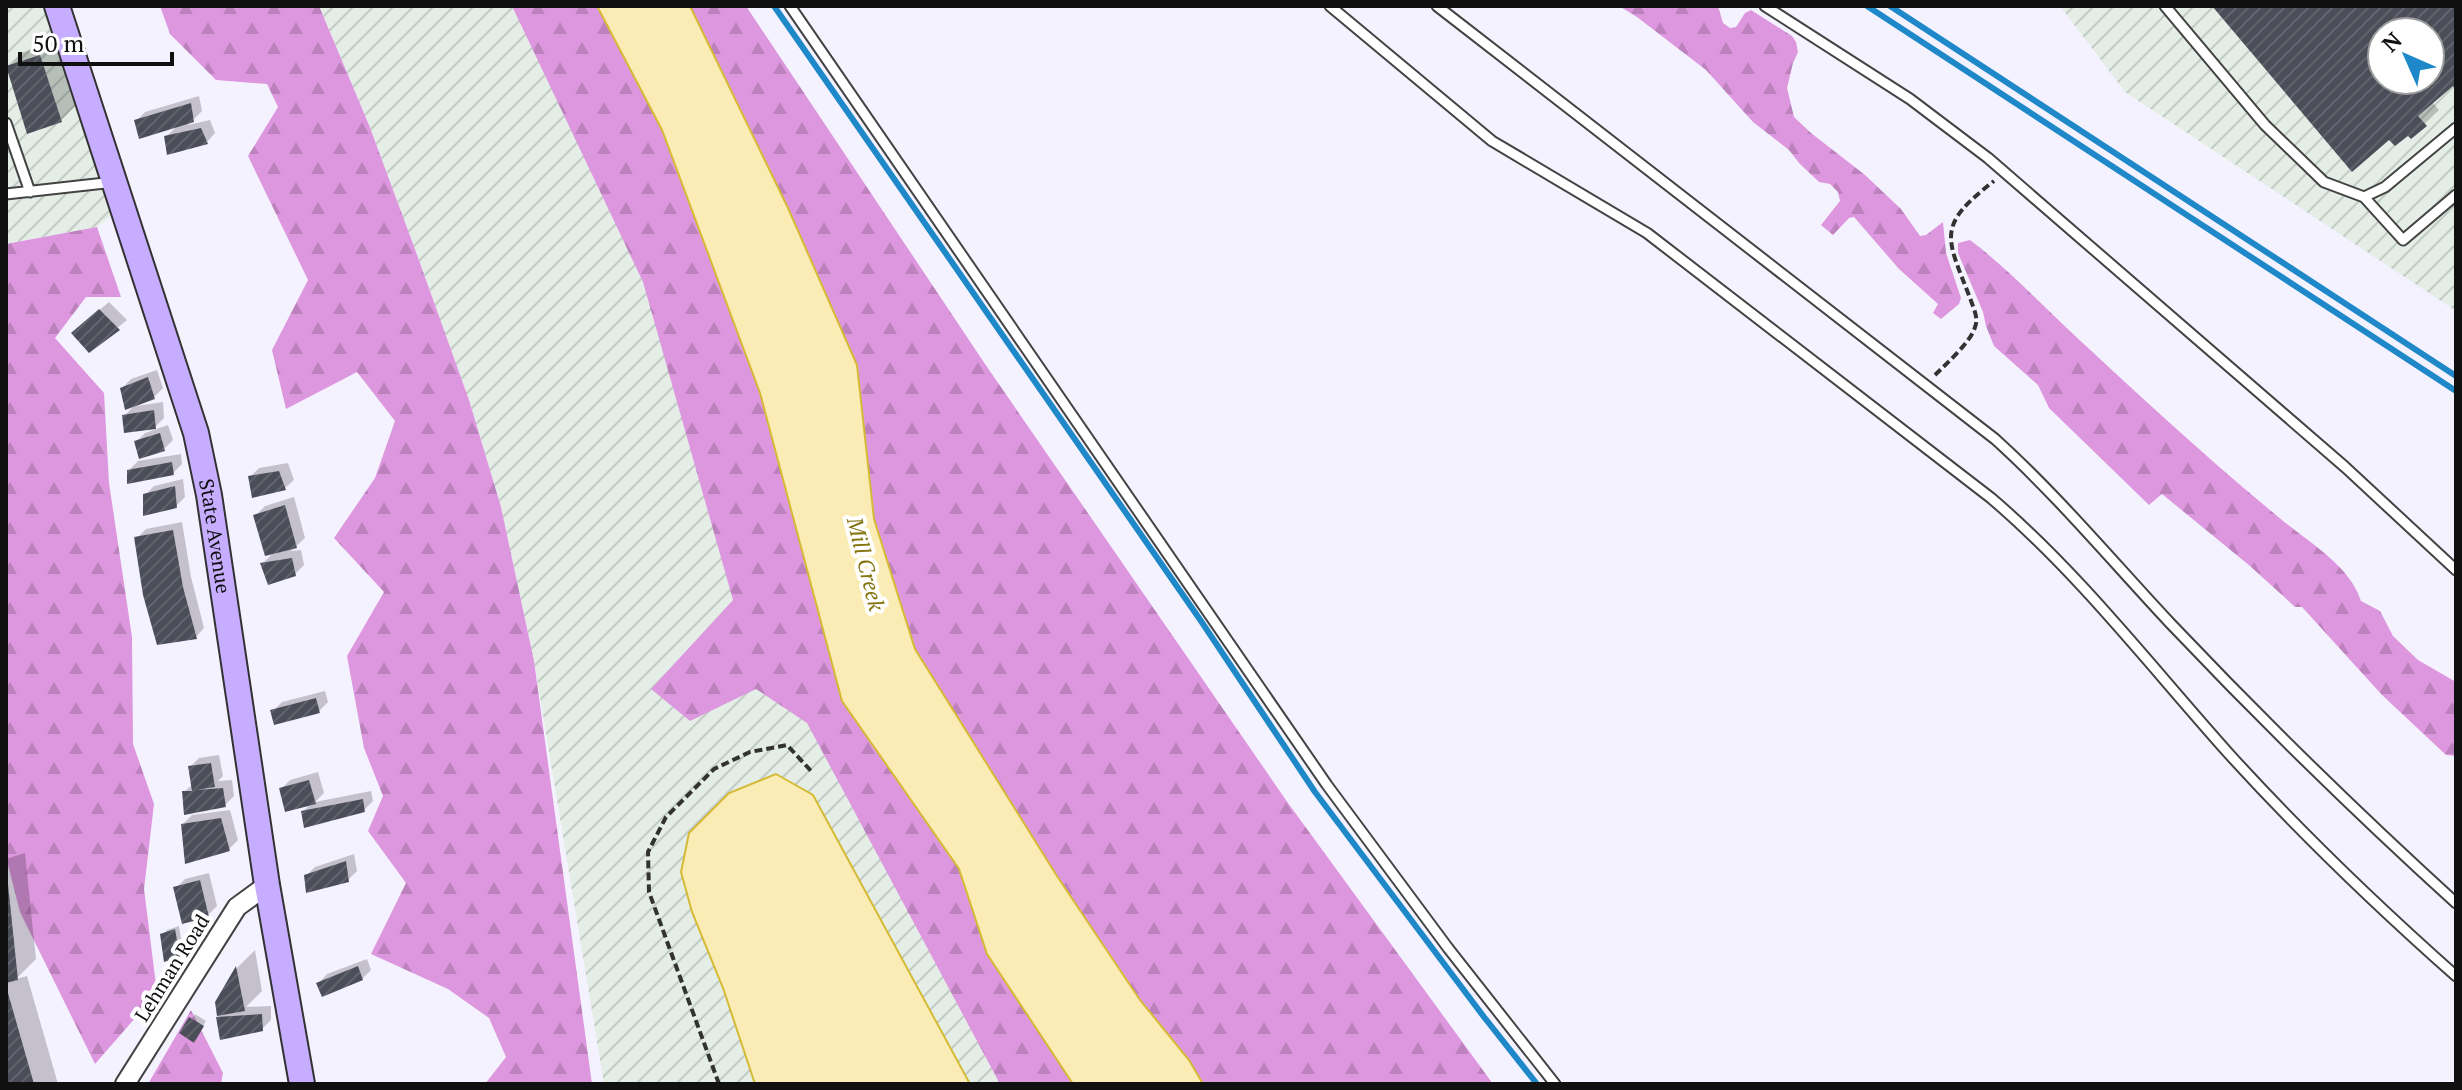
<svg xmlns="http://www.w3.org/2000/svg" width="2462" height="1090" font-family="'PT Serif',serif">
	<defs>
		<pattern id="industrial-furrows" width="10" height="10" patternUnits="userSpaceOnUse" patternTransform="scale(2)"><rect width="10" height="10" fill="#e4eee7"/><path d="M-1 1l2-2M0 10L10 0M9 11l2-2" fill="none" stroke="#c3cbc5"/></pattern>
		<pattern id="forest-firs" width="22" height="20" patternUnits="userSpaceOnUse" patternTransform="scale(2)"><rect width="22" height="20" fill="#dd97de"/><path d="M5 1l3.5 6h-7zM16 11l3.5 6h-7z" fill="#bd81bd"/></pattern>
		<pattern id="building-hatch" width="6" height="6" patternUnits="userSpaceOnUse" patternTransform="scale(2)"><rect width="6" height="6" fill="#4b4e59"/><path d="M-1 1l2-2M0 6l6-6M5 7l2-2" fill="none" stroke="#61636c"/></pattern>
	</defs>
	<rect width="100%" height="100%" fill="#f5f2ff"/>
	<path fill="url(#industrial-furrows)" fill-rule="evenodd" d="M 6,6 L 57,6 L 122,207 L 97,227 L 6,244 Z
		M 319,6 L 597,6 L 662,130 L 760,393 L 987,954 L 1073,1084 L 604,1084 L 534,661 L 501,507 L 469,400 L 416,252 L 369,125 Z
		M 2060,6 L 2456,6 L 2456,311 L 2125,92 ZM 2382,32 L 2430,32 L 2430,80 L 2382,80 Z"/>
	<path fill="url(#forest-firs)" d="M 160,6 L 319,6 L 369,125 L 416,252 L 469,400 L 501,507 L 534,661 L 592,1084 L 485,1084 L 506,1057 L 489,1018 L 448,989 L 371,954 L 406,883 L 368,831 L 383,796 L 364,748 L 347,656 L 384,592 L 334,538 L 375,478 L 395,421 L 357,372 L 286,409 L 272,350 L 308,280 L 248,156 L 278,107 L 267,84 L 216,80 L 170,34 Z
		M 512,6 L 597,6 L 662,130 L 760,393 L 842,701 L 959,869 L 987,954 L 1073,1084 L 1000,1084 L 807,723 L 756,689 L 690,721 L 651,689 L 733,600 L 643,282 Z
		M 690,6 L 746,6 L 985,364 L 1288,803 L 1493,1084 L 1203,1084 L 1189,1060 L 1140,1000 L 1057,876 L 915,649 L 874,519 L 857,365 L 788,208 Z
		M 1619,6 L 1718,6 L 1723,23 L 1730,28 L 1736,27 L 1745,13 L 1751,10 L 1792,36 L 1796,42 L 1798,52 L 1793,63 L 1787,88 L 1794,117 L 1811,133 L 1865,175 L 1901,209 L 1920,236 L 1926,235 L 1943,222 L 1946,253 L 1961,298 L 1959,304 L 1941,319 L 1933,313 L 1938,304 L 1899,269 L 1854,217 L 1849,218 L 1833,235 L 1821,225 L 1840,201 L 1838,192 L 1830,184 L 1819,182 L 1799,163 L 1789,150 L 1753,122 L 1706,70 L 1637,17 Z
		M 97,227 L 121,297 L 86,297 L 55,338 L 104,393 L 109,483 L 132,637 L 133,744 L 154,804 L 144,889 L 157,993 L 95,1064 L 20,912 L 6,857 L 6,244 Z
		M 1970,240 C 2007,268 2039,302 2073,334 C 2141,397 2210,461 2282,520 C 2310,543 2350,566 2361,601 L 2380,611 L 2393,636 L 2418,660 L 2456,682 L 2456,756 L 2446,755 L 2382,695 L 2302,607 L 2295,607 L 2250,566 L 2162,494 L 2149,505 L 2049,408 L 2038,385 L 1994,346 L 1986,326 L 1983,312 L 1958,253 L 1958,243 Z
		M 191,1010 L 223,1073 L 221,1084 L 148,1084 Z"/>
	<path fill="#faecb4" stroke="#d5ba36" stroke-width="2" d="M 597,6 L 690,6 L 788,208 L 857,365 L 874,519 L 915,649 L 1057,876 L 1140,1000 L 1189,1060 L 1203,1084 L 1073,1084 L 987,954 L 959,869 L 842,701 L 760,393 L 662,130 Z
		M 776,774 L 813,795 L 970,1084 L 755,1084 L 723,988 L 692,912 L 681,872 L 689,833 L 729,793 Z"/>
	<path fill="#0003" fill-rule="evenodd" d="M 2214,6 L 2456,6 L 2456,87 L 2453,84 L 2432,102 L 2439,110 L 2411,137 ZM 2382,32 L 2430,32 L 2430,80 L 2382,80 Z
		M 54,42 L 75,106 L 61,120 L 7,67 L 21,53 Z
		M 199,96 L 202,111 L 188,125 L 210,120 L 215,133 L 207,142 L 166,137 L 178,125 L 136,121 L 145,112 Z
		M 109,302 L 127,320 L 90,350 L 83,324 Z
		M 157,370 L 163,388 L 154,397 L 122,388 L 131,379 Z
		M 163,402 L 164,418 L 155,427 L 124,416 L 135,405 L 136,406 Z
		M 168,425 L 173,440 L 164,449 L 136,442 L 145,433 Z
		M 181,454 L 182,464 L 173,473 L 129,470 L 138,461 Z
		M 288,463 L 294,480 L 285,488 L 250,477 L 259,468 Z
		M 183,479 L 185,497 L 176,506 L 145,495 L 154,486 Z
		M 294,497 L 305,538 L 291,551 L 301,550 L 304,565 L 295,574 L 262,564 L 274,552 L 256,515 L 265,506 Z
		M 182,522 L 191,577 L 204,628 L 196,637 L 137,538 L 146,529 Z
		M 325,691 L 328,702 L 319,711 L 273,711 L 282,702 Z
		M 219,755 L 223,776 L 218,781 L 232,780 L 234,796 L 225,805 L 184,792 L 193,784 L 190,767 L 199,758 Z
		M 318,772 L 324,793 L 315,802 L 371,791 L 373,801 L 364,810 L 303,811 L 312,803 L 281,789 L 290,780 Z
		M 230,810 L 238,840 L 229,849 L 183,824 L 192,815 Z
		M 25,853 L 36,959 L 16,979 L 27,976 L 58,1084 L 6,1084 L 6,859 Z
		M 354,854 L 357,871 L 348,880 L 306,876 L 315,867 Z
		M 209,873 L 217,906 L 208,915 L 176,888 L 185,879 Z
		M 179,926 L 183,952 L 179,956 L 163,935 L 167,930 Z
		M 255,950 L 262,991 L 246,1007 L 271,1006 L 271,1020 L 262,1029 L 218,1017 L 217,1002 L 238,967 Z
		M 367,959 L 371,970 L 362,979 L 319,983 L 327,974 Z
		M 195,1014 L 206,1021 L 197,1036 L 182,1033 Z"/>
	<path fill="url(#building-hatch)" fill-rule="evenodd" d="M 2212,6 L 2456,6 L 2456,90 L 2453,86 L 2418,116 L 2427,126 L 2411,139 L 2408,136 L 2395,146 L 2389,140 L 2352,172 ZM 2382,32 L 2430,32 L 2430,80 L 2382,80 Z
		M 40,55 L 62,122 L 27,134 L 6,66 Z
		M 191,103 L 194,122 L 139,139 L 134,120 Z
		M 201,128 L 208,144 L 167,155 L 164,136 Z
		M 99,309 L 120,330 L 89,353 L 71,333 Z
		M 148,377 L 155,399 L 125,410 L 120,388 Z
		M 154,410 L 156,429 L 124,433 L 122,415 Z
		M 160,433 L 165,451 L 139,459 L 134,441 Z
		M 172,462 L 174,475 L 127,484 L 127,470 Z
		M 279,471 L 286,490 L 252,498 L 248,476 Z
		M 175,486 L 177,508 L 143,516 L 143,494 Z
		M 285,505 L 297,548 L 265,556 L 253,515 Z
		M 173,530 L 183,587 L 197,639 L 157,645 L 143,595 L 134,537 Z
		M 292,558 L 296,576 L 268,585 L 260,563 Z
		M 316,698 L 320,713 L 274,725 L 270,710 Z
		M 211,763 L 215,787 L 196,790 L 223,788 L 226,807 L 184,815 L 182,791 L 192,791 L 188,766 Z
		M 309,780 L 316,804 L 285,812 L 279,788 Z
		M 363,799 L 365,812 L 304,828 L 301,811 Z
		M 221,818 L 230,851 L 185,864 L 181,824 Z
		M 346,861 L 349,882 L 306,893 L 304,875 Z
		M 200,880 L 209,917 L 182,924 L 173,887 Z
		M 6,884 L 8,884 L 18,980 L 6,983 Z
		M 175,929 L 180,957 L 164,962 L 160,934 Z
		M 236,966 L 245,1011 L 217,1016 L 215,1002 Z
		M 358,966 L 363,980 L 322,997 L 316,983 Z
		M 8,993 L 34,1084 L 6,1084 L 6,994 Z
		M 262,1014 L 263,1031 L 220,1040 L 216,1017 Z
		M 189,1017 L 204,1026 L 194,1043 L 179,1033 Z"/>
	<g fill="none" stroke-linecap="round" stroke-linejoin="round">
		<defs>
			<path id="lane" d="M 790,6 L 1327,785 L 1448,948 L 1555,1084
				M 1330,6 L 1492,141 L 1647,233 L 1991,498 C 2080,574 2152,668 2230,755 C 2301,833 2377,906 2456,976
				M 1437,6 L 1995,439 C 2058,496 2112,561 2170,623 C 2262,720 2357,813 2456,903
				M 1765,6 L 1910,99 L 1988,158 L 2345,467 L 2456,570
				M 2165,6 L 2265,125 L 2324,182 L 2364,197 L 2385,187 L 2456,128
				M 6,123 L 30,192
				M 6,194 L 114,182
				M 2364,197 L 2403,240 L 2456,195"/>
			<path id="street" d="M 125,1084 L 237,907 L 267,885"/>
			<g id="secondary">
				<path id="s1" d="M 57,6 L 196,433 L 209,495 L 267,885 L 302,1084"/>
			</g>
		</defs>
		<use href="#lane" stroke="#434343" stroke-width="13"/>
		<use href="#street" stroke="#434343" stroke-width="22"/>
		<use href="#secondary" stroke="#323232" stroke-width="28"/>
		<path stroke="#323232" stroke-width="4" stroke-dasharray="8 4" stroke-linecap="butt" d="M 1935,375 C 1946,364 1971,342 1975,327 C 1979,318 1973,307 1970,298 C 1946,236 1936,226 1994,181
			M 719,1084 L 649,892 L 648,852 L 666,817 L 714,769 L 750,752 L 787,745 L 812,772"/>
		<use href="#lane" stroke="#fff" stroke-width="9"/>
		<use href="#street" stroke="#fff" stroke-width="18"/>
		<use href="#secondary" stroke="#c7adff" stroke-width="24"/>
		<path stroke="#1f88c9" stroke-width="6" d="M 774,6 L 1201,621 L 1315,792 L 1484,1017 L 1537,1084
			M 1867,6 L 2456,391
			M 1890,6 L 2456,376"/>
	</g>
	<g text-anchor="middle" stroke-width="8" stroke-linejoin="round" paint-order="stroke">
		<g font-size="20" fill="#101010" stroke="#fff">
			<text dy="7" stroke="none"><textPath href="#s1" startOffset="554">State Avenue</textPath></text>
			<text transform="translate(172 968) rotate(-58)" y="7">Lehman Road</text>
		</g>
		<g font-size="22" font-style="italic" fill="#847410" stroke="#fff">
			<text transform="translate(866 564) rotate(76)" y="8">Mill Creek</text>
		</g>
	</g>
	<rect width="2462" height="1090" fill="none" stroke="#101010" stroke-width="16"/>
	<g transform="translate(2406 56) rotate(315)"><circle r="38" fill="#ffffff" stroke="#9f9f9f" stroke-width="2"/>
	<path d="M0-6L14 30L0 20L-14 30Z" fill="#1f88c9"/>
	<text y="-12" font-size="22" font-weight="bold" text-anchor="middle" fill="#101010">N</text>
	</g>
	<path d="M20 52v12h152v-12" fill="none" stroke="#101010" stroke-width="4"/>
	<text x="32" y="52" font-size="24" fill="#101010" stroke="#ffffff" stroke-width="6" paint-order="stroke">50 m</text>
</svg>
